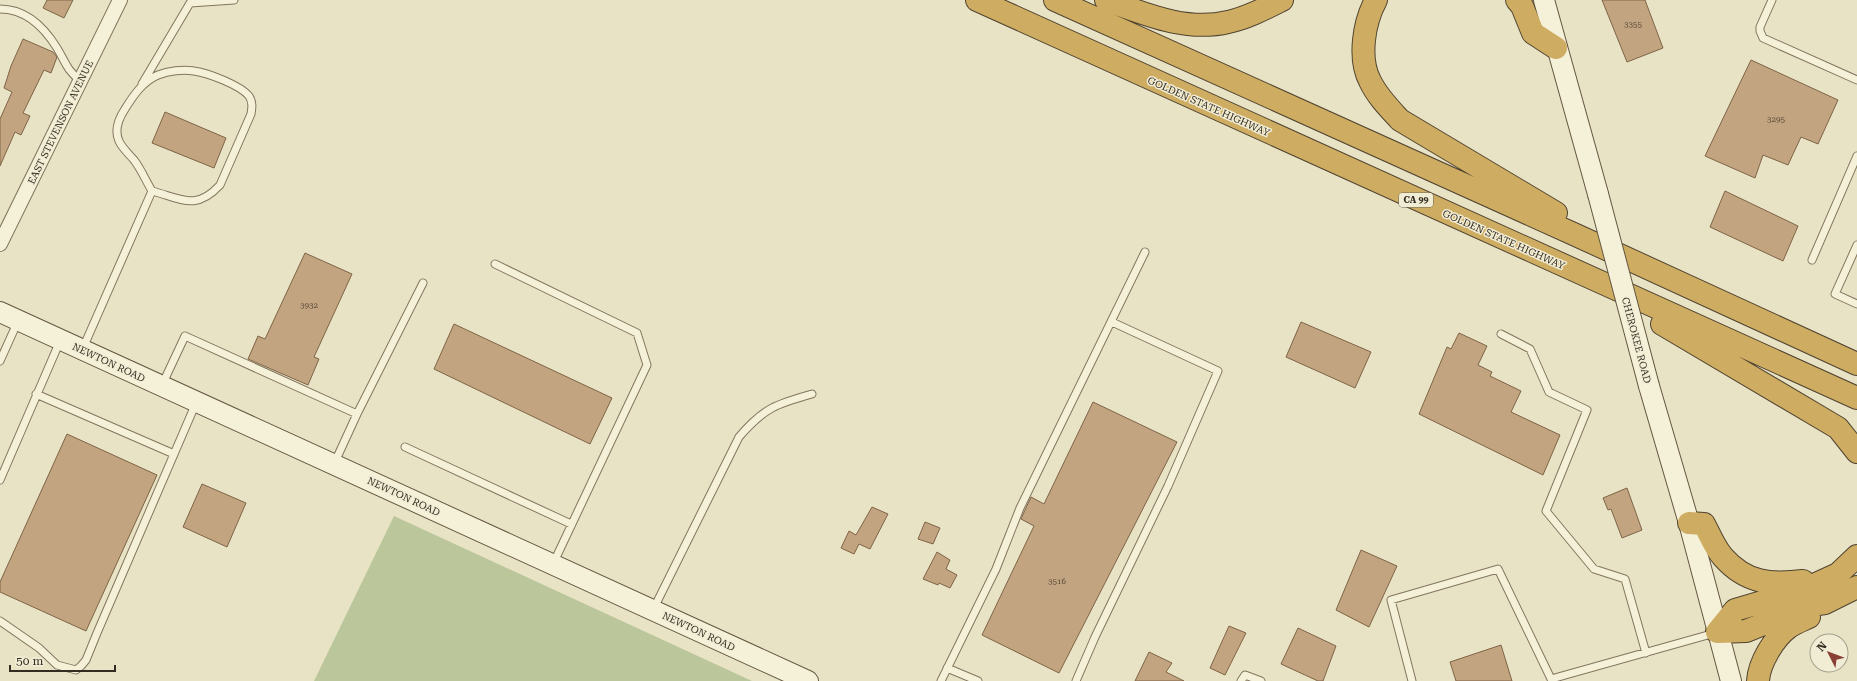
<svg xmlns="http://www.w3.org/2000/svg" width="1857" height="681" font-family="'Roboto Serif',serif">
	<rect width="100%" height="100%" fill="#e9e3c6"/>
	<path fill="#bbc69b" d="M 394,516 L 752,681 L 314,681 Z"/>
	<path fill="#c3a480" stroke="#7e6446" d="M 47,0 L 73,0 L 64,18 L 43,8 Z
		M 1602,0 L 1645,0 L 1663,48 L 1627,62 Z
		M 23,39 L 53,52 L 57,57 L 51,73 L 44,70 L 23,113 L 30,116 L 21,135 L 15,132 L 0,166 L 0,119 L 12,92 L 4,88 L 11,66 Z
		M 1751,60 L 1838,100 L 1818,144 L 1801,137 L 1788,165 L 1763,155 L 1755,178 L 1705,156 Z
		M 165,112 L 226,138 L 214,168 L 152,143 Z
		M 1725,191 L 1798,226 L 1783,261 L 1710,227 Z
		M 305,253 L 352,274 L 314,357 L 319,359 L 308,385 L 248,359 L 258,336 L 265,339 Z
		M 1301,322 L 1371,352 L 1355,388 L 1286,357 Z
		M 454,324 L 612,398 L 590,444 L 434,369 Z
		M 1459,333 L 1487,346 L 1478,365 L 1492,372 L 1490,376 L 1521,391 L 1511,412 L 1560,435 L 1543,475 L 1419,414 L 1447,347 L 1451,349 Z
		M 1093,402 L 1177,442 L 1059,673 L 982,635 L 1034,526 L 1021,519 L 1025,510 L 1031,497 L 1044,504 Z
		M 67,434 L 157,475 L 86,631 L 0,592 L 0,582 Z
		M 202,484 L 246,503 L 227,547 L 183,527 Z
		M 1627,488 L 1642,530 L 1622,538 L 1611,509 L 1608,510 L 1603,498 Z
		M 872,507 L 888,514 L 870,549 L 859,544 L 854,554 L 841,548 L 849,531 L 856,535 Z
		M 925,522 L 940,528 L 933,544 L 918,539 Z
		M 1361,550 L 1397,566 L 1369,627 L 1336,610 Z
		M 937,552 L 950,560 L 946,569 L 957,575 L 950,588 L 939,583 L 938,585 L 923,579 Z
		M 1229,626 L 1246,633 L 1225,675 L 1210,668 Z
		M 1298,628 L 1336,646 L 1323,681 L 1318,681 L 1281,664 Z
		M 1501,645 L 1512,681 L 1456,681 L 1450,662 Z
		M 1149,652 L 1172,663 L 1166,672 L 1184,681 L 1135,681 Z"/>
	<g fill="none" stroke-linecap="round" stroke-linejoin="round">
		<defs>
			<path id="lane" d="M 1772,0 L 1760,27 L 1760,31 L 1763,38 L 1857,80
				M 0,9 C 25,9 44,27 57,48 C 65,61 67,71 80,80
				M 142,84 L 190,3 L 234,0
				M 1857,245 L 1835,294 L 1857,304
				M 1812,260 L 1857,156
				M 495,264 L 637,333 L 647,365 L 553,564
				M 1501,334 L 1530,349 L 1549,392 L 1587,410 L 1546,511 L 1594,569 L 1625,579 L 1646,653
				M 83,348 L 152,191 C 146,181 141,169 134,160 C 129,154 122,148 119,141 C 114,130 119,118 125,109 C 133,96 143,81 158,75 C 168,71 183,69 194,71 C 208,73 240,85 249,96 C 253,102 252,108 251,114 L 220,185 C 196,211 182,199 152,191
				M 0,361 L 18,321
				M 162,385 L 185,336 L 357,414 L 334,464
				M 36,394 L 174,454
				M 357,414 L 423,283
				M 405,447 L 571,524
				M 0,480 L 60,341
				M 653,610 L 739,437 C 764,408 776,404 812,394
				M 0,621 L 39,648 L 57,665 L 76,670 L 81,666 L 86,660 L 97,633 L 196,403
				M 947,668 L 978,681
				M 1551,679 L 1715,633
				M 941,681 L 996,569 L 1020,508 L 1145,252
				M 1076,681 L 1095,637 L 1168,486 L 1218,371 L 1112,322
				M 1241,681 L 1245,675 L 1261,681
				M 1412,681 L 1391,600 L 1498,569 L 1552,681"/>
			<path id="street" d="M 0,244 L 120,0"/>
			<path id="secondary" d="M 1544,0 L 1598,194
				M 0,312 L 808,681
				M 1649,386 L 1689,523 L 1731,681"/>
			<path id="highway" d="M 977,0 L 1857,398
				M 1055,0 L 1578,236 L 1857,364
				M 1106,0 C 1145,14 1186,32 1228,22 C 1247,18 1266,8 1282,0
				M 1376,0 C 1364,22 1358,58 1370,81 C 1377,96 1389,108 1400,120 L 1556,213
				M 1517,0 L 1522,6 L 1533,33 L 1556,48
				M 1662,324 L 1838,428 L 1857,452
				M 1689,523 L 1704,524 C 1710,535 1715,548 1723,557 C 1746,583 1770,585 1803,581
				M 1717,632 L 1735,610 L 1803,590 L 1838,574 L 1857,556
				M 1717,632 L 1746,631 L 1811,605 L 1825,603 L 1857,587
				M 1758,681 C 1759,663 1774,638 1789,627 C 1795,623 1803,620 1809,617"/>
		</defs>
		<use href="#lane" stroke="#82765e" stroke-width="9"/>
		<use href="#street" stroke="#82765e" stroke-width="16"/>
		<use href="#secondary" stroke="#645741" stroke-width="22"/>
		<use href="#highway" stroke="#504431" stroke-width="24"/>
		<use href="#lane" stroke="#f5f0d8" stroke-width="7"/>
		<use href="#street" stroke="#f5f0d8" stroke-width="14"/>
		<use href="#secondary" stroke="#f5f0d8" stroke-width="20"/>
		<use href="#highway" stroke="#ceac61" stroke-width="22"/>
		<defs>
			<path id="secondary-bridge" d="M 1598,194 L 1649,386"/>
		</defs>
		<use href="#secondary-bridge" stroke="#645741" stroke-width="22" stroke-linecap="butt"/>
		<use href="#secondary-bridge" stroke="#f5f0d8" stroke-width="20"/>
	</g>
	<g text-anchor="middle" stroke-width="3" stroke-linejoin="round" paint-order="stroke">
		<g font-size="8" fill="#584a38">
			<text x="1633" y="27">3355</text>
			<text x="1776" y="122">3295</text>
			<text x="309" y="308">3932</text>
			<text x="1057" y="584">3516</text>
		</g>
		<rect fill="#f1edd5" stroke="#6d6656" stroke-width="1" x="1399" y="193" width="34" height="14" rx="3"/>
		<g font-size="9" font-weight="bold" fill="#342c20">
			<text x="1416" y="203">CA 99</text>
		</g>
		<g font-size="10" fill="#342c20" stroke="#f1edd5">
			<text transform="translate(1209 106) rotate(24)" y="4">GOLDEN STATE HIGHWAY</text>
			<text transform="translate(60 122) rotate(-64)" y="4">EAST STEVENSON AVENUE</text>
			<text transform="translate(1504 239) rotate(24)" y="4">GOLDEN STATE HIGHWAY</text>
			<text transform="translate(1637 340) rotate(75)" y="4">CHEROKEE ROAD</text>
			<text transform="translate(109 362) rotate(25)" y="4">NEWTON ROAD</text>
			<text transform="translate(404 496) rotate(25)" y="4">NEWTON ROAD</text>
			<text transform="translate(699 631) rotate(25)" y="4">NEWTON ROAD</text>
		</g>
	</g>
	<g transform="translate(1829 653) rotate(312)"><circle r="19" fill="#f1edd5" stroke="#a5a08d"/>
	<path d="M0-3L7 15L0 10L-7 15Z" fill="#8a3f35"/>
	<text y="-6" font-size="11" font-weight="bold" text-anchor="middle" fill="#342c20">N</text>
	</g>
	<path d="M10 665v6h105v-6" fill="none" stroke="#342c20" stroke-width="2"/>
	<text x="16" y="665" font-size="12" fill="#342c20" stroke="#f1edd5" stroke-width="3" paint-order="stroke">50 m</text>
</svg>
